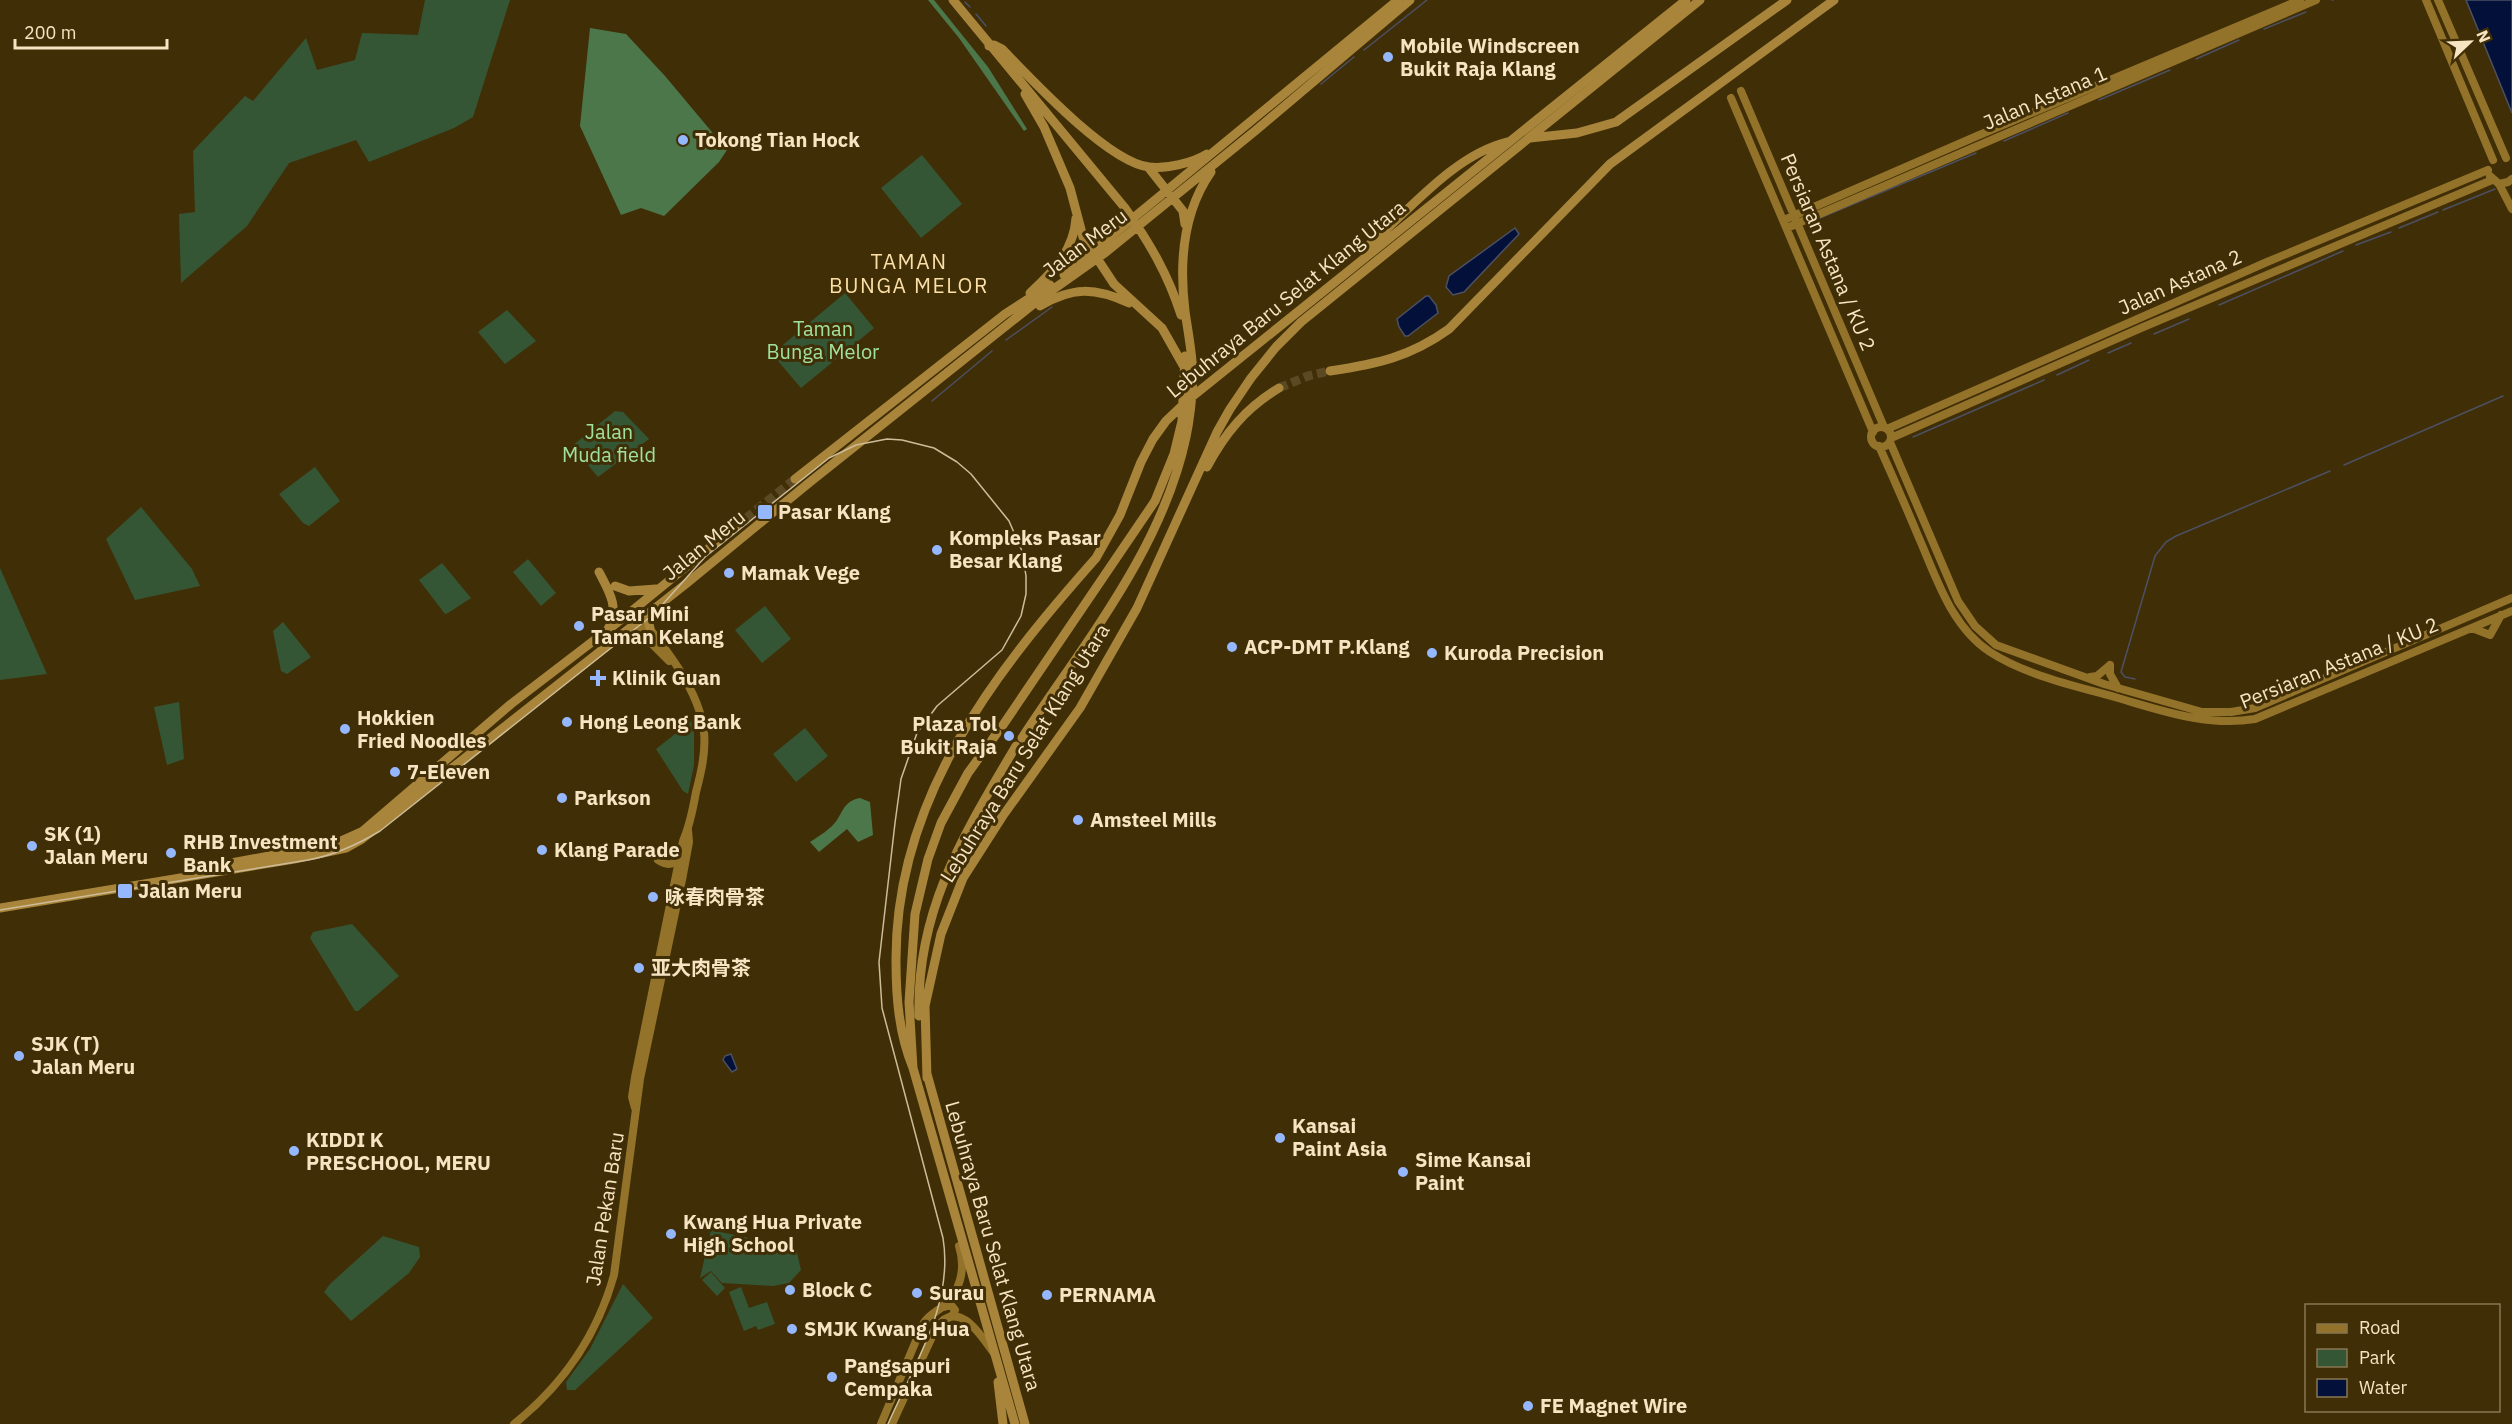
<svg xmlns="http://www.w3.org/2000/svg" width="2512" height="1424" font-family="'IBM Plex Sans','Noto Sans SC',sans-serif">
	<rect width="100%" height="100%" fill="#402e07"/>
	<path fill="#355634" d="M 425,0 L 510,0 L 473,117 L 454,128 L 369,162 L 356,140 L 289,163 L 247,226 L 181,283 L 179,214 L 195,212 L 193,151 L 245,96 L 253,101 L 306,38 L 317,70 L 355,60 L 362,33 L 418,35 Z
		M 922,155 L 962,204 L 921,238 L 881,188 Z
		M 845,293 L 874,328 L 801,388 L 772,354 Z
		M 507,310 L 536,341 L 505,364 L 478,332 Z
		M 615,411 L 623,412 L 649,439 L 598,477 L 572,446 Z
		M 315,467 L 340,501 L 309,526 L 303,523 L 279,494 Z
		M 141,507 L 192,569 L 200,586 L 135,600 L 106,539 Z
		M 528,559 L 556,593 L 541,606 L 513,572 Z
		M 442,563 L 471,598 L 448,613 L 445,614 L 419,580 Z
		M 0,568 L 47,674 L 0,680 Z
		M 765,606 L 791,639 L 762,663 L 735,630 Z
		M 283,622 L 311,657 L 287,674 L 281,671 L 273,631 Z
		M 179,702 L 184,759 L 167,765 L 154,707 Z
		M 694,719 L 694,765 L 688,794 L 683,791 L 656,749 Z
		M 805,728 L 828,756 L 796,782 L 773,754 Z
		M 352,924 L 399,976 L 358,1011 L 355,1011 L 310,938 L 313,932 Z
		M 711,1230 L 796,1248 L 801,1270 L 789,1283 L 773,1286 L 722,1283 L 711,1271 L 700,1278 Z
		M 383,1236 L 419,1247 L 420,1257 L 409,1273 L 351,1321 L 324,1292 L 330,1284 Z
		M 711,1272 L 725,1288 L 717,1296 L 702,1280 Z
		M 623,1284 L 653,1318 L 575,1390 L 567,1390 L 566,1382 L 590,1349 Z
		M 741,1287 L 749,1308 L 767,1302 L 775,1324 L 758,1330 L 756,1326 L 744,1331 L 729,1292 Z"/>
	<path fill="#4c774a" d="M 928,0 L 934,0 L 988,67 L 1027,129 L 1024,131 L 959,38 Z
		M 590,28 L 626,34 L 665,76 L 727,150 L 719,162 L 664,216 L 641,208 L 621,215 L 580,126 Z
		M 860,798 L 870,802 L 873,835 L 858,842 L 847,829 L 819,852 L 810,842 C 819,836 831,829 837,820 C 844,809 845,801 860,798 Z"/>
	<path fill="#03113a" stroke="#4c5063" stroke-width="1.5" d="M 2466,0 L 2512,0 L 2512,113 Z
		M 1515,228 L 1519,234 L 1464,292 L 1453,295 L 1446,287 L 1449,276 Z
		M 1426,296 L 1429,296 L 1436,305 L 1438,313 L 1408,336 L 1405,336 L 1399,327 L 1397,319 Z
		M 731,1054 L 737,1069 L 732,1072 L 723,1060 L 725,1056 Z"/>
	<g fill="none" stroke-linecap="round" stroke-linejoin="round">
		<path stroke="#4c5063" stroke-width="1.5" d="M 2332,0 L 2333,0
			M 965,2 L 970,7
			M 976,14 L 986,26
			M 2264,29 L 2306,12
			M 1364,50 L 1427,0
			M 2196,59 L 2239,40
			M 1321,84 L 1354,57
			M 2099,100 L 2170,70
			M 2004,141 L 2068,113
			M 2443,210 L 2495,189
			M 1815,220 L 1976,153
			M 2399,228 L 2438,212
			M 2356,245 L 2391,232
			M 2219,305 L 2343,251
			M 2154,334 L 2189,319
			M 1006,340 L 1052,307
			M 2108,353 L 2131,343
			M 2057,375 L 2089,360
			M 932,401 L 992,351
			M 1913,437 L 2044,380
			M 2344,465 L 2503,396
			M 2135,679 L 2125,677 L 2121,672 L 2155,556 L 2166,542 L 2176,536 L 2330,471"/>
		<path stroke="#5b4923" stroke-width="9" stroke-dasharray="9 4.5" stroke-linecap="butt" d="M 1279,388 L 1308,376 L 1330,371
			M 735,527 L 795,479"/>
		<path stroke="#93722a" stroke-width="8" d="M 2426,0 L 2493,160
			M 2438,0 L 2506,158
			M 1741,91 L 1884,427
			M 1731,98 L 1873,432
			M 2490,176 L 2499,184 L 2508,182 L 2512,179
			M 2499,184 L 2512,209
			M 1784,220 L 1977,136 L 2300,0
			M 1787,228 L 2316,0
			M1871 437a10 10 0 1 1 20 0a10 10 0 1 1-20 0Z
			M 1887,429 L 2267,262 L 2488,170
			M 1891,438 L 2141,328 L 2492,180
			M 1890,442 L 1958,601 L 1975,626 L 1996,645 L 2104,684 L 2202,712 L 2231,712 L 2255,708 L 2512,598
			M 1879,446 C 1893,477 1906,507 1919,538 C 1937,579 1951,626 1990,652 C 2027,676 2076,686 2118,698 C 2163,711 2208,727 2255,719 L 2512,611
			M 634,609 C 660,641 700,689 704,732 C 706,752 701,773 696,792 C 693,809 690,825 683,841 L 635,1077 L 632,1097 L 635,1108
			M 629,613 L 650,642 L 669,661
			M 2472,628 L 2490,635 L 2501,615
			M 2110,665 L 2110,674 L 2118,688
			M 2090,677 L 2097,676 L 2110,665
			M 658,860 C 667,866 673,866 679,857
			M 943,1307 L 951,1305 L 955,1310 L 953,1315 L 948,1318
			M 514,1424 C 564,1384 597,1336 614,1275 L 640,1079 L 682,880 L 689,842 L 688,830
			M 881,1424 L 923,1324 C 928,1316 934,1313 941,1308 C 961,1293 966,1268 959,1246
			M 892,1424 L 936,1328 C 958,1298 980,1334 993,1352"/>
		<path stroke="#a8853a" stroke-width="9" d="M 953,0 L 1125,208 C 1149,242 1168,274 1181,315
			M 989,46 L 994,45 L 1002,49 C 1032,80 1108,162 1149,167 C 1167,169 1192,163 1207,154
			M 1025,94 L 1044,127 L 1070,188 L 1083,237 L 1114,284 L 1162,328 L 1183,365
			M 1530,138 L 1577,133 L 1616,122 L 1787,0
			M 1148,167 L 1183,211 L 1185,224
			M 1362,251 C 1406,215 1451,156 1507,142
			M 1064,275 L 1398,0
			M 1030,293 C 1053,272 1074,250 1076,218
			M 1040,306 C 1072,287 1094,287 1129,303
			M 1330,371 C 1377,364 1410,357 1449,329 L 1610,164 L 1834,0
			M 1207,467 C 1225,433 1246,408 1279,388
			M 795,479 L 1005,314 L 1050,285
			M 599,572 C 609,591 620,608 608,629
			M 615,586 L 629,591 L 656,589
			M 650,628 L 648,620 L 652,611
			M 614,640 L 650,642
			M 1003,725 L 1155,501 L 1174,454 L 1182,421 L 1185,356
			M 997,733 L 968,773 L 941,823 L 928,859 L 915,914 L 909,1002 L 913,1068 L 1015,1424
			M 1022,738 C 1084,643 1162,550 1186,437 C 1190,418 1192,398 1193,378 C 1193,356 1188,333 1185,311 C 1179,262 1183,212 1211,172
			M 226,864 L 334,844 L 363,831 L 511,704 L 622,619 L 735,527
			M 0,908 L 294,859 L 346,848 L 362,839 L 687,583 L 810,482 L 1041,298 L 1106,252 L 1255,131 L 1410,0
			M 919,1016 C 916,910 964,834 1016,746
			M 913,1068 C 899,1034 896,998 896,961 C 895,799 994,673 1096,558 L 1120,515 L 1141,462 L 1153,439 L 1166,421 L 1188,400 L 1686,0
			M 927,1074 L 1025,1424
			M 927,1078 L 925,1006 L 941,934 L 963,878 L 1002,817 L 1080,708 L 1137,608 L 1217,432 L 1230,409 L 1251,378 L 1276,347 L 1301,322 L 1700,0
			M 998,1382 L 1003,1424"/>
		<path stroke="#cebc99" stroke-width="1.5" d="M 0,910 L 308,860 C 335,855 357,845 380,831 L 654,614 L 705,557 L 829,458 L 856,445 L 887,439 L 902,440 L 934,448 L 957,462 L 971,474 L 1009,521 L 1022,551 L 1026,576 L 1026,594 L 1021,616 L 1002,650 L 937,706 L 917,733 L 901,779 L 895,823 L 879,962 L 882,1008 L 943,1238 C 954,1304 914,1365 888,1424"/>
	</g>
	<g fill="#94b7fd" stroke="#402e07" stroke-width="2">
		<circle cx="1388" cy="57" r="6"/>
		<circle cx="683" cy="140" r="6"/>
		<rect x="757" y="504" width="16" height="16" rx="3"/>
		<circle cx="937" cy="550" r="6"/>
		<circle cx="729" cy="573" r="6"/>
		<circle cx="579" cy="626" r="6"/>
		<circle cx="1232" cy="647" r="6"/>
		<circle cx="1432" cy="653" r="6"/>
		<path d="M595 669h6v6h6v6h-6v6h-6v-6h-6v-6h6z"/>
		<circle cx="567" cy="722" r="6"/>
		<circle cx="345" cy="729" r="6"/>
		<circle cx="1009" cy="736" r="6"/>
		<circle cx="395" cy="772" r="6"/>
		<circle cx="562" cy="798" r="6"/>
		<circle cx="1078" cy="820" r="6"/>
		<circle cx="32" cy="846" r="6"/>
		<circle cx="542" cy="850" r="6"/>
		<circle cx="171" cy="853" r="6"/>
		<rect x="117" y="883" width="16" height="16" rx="3"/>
		<circle cx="653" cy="897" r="6"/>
		<circle cx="639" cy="968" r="6"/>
		<circle cx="19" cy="1056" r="6"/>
		<circle cx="1280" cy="1138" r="6"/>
		<circle cx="294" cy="1151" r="6"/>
		<circle cx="1403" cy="1172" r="6"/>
		<circle cx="671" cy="1234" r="6"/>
		<circle cx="790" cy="1290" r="6"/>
		<circle cx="917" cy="1293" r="6"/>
		<circle cx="1047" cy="1295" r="6"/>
		<circle cx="792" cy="1329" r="6"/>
		<circle cx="832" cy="1377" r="6"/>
		<circle cx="1528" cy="1406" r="6"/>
	</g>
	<g text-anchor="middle" stroke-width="6" stroke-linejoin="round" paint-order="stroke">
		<g font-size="20" font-weight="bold" fill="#f6e4c2" stroke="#402e07" text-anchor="start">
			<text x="1400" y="53">Mobile Windscreen<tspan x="1400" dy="23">Bukit Raja Klang</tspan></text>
			<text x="695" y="147">Tokong Tian Hock</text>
			<text x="778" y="519">Pasar Klang</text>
			<text x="949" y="545">Kompleks Pasar<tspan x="949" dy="23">Besar Klang</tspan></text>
			<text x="741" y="580">Mamak Vege</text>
			<text x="591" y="621">Pasar Mini<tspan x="591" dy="23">Taman Kelang</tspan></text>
			<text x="1244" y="654">ACP-DMT P.Klang</text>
			<text x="1444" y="660">Kuroda Precision</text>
			<text x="612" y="685">Klinik Guan</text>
			<text x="357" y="725">Hokkien<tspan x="357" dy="23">Fried Noodles</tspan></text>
			<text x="579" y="729">Hong Leong Bank</text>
			<text x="997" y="731" text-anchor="end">Plaza Tol<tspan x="997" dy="23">Bukit Raja</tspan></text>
			<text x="407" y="779">7-Eleven</text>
			<text x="574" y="805">Parkson</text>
			<text x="1090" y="827">Amsteel Mills</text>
			<text x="44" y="841">SK (1)<tspan x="44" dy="23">Jalan Meru</tspan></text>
			<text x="183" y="849">RHB Investment<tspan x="183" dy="23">Bank</tspan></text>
			<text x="554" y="857">Klang Parade</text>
			<text x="138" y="898">Jalan Meru</text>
			<text x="665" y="904">咏春肉骨茶</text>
			<text x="651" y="975">亚大肉骨茶</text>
			<text x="31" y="1051">SJK (T)<tspan x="31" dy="23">Jalan Meru</tspan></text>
			<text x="1292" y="1133">Kansai<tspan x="1292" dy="23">Paint Asia</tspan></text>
			<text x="306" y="1147">KIDDI K<tspan x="306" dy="23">PRESCHOOL, MERU</tspan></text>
			<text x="1415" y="1167">Sime Kansai<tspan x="1415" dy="23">Paint</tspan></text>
			<text x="683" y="1229">Kwang Hua Private<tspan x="683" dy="23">High School</tspan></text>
			<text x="802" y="1297">Block C</text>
			<text x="929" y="1300">Surau</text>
			<text x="1059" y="1302">PERNAMA</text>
			<text x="804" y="1336">SMJK Kwang Hua</text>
			<text x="844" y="1373">Pangsapuri<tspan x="844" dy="23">Cempaka</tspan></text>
			<text x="1540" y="1413">FE Magnet Wire</text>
		</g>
		<g font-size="20" fill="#f6e4c2" stroke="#402e07">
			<text transform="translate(2045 98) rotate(-23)" y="7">Jalan Astana 1</text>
			<text transform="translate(1085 243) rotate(-37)" y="7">Jalan Meru</text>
			<text transform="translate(1828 252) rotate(67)" y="7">Persiaran Astana / KU 2</text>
			<text transform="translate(2180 282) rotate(-24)" y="7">Jalan Astana 2</text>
			<text transform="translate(1286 299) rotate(-39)" y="7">Lebuhraya Baru Selat Klang Utara</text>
			<text transform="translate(704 545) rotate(-39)" y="7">Jalan Meru</text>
			<text transform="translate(2339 663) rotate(-22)" y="7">Persiaran Astana / KU 2</text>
			<text transform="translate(1025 753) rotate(-58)" y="7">Lebuhraya Baru Selat Klang Utara</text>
			<text transform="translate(605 1209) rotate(-81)" y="7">Jalan Pekan Baru</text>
			<text transform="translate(993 1246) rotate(74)" y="7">Lebuhraya Baru Selat Klang Utara</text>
		</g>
		<g font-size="20" fill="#a0e19d" stroke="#402e07">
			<text x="823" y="336">Taman<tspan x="823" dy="23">Bunga Melor</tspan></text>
			<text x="609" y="439">Jalan<tspan x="609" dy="23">Muda field</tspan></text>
		</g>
		<g font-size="21" letter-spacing="1.5" fill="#fcdfa7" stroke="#402e07">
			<text x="909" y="269">TAMAN<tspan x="909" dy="24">BUNGA MELOR</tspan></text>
		</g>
	</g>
	<rect x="2305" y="1304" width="195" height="108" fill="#402e07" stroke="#897752" stroke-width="1.5"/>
	<rect x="2317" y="1324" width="30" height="9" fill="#93722a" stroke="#897752" stroke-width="1.5"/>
	<text x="2359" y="1334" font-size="18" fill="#f6e4c2">Road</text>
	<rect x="2317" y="1349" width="30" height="18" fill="#355634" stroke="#897752" stroke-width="1.5"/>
	<text x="2359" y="1364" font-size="18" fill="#f6e4c2">Park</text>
	<rect x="2317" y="1379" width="30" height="18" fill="#03113a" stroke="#897752" stroke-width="1.5"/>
	<text x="2359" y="1394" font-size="18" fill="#f6e4c2">Water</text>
	<g transform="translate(2470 42) rotate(67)" stroke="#402e07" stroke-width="4.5" paint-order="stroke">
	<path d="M0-4.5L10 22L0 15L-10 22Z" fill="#f6e4c2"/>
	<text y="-9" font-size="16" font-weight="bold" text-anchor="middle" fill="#f6e4c2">N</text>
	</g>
	<path d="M15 39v9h152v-9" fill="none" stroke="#f6e4c2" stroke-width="3"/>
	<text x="24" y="39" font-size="18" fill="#f6e4c2" stroke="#402e07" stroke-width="4.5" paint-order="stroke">200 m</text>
</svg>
